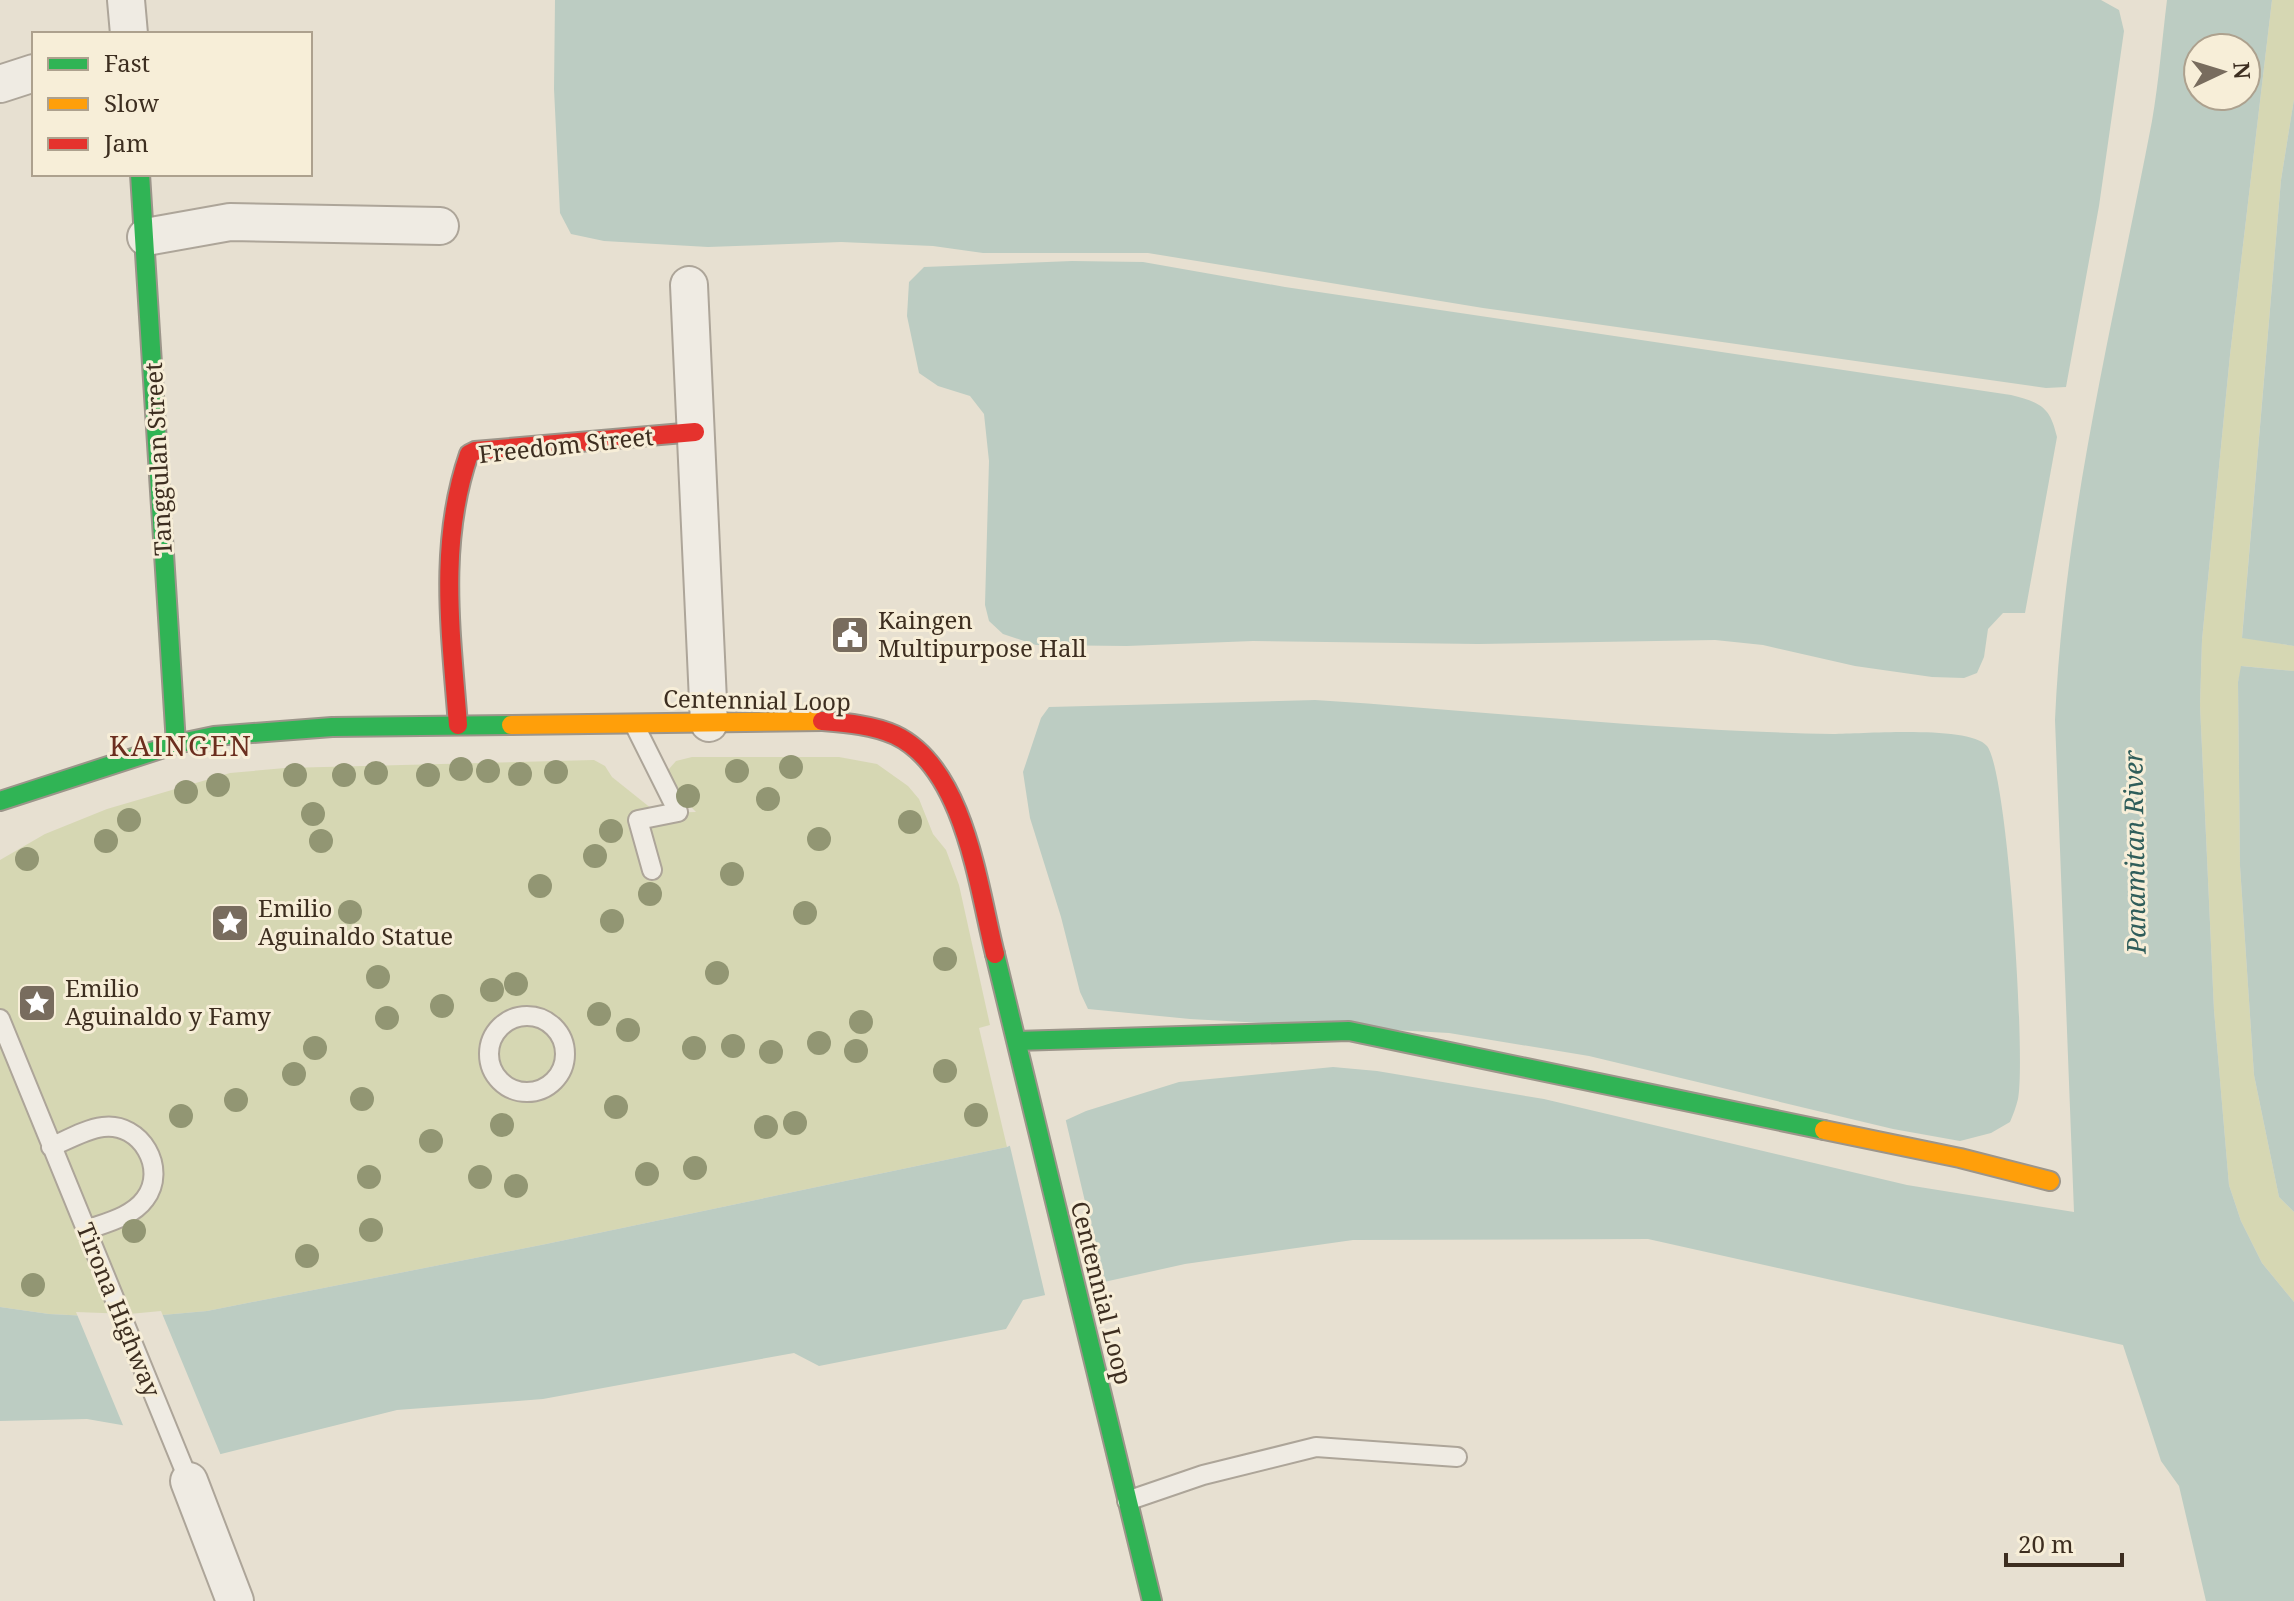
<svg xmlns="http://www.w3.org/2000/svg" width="2294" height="1601" font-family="'Noto Serif',serif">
	<rect width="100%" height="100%" fill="#e7e0d1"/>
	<path fill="#d6d7b3" d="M 2272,0 L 2294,0 L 2294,99 L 2281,180 L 2242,637 L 2294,646 L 2294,671 L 2242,666 L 2238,682 L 2240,866 L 2254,1075 L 2279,1197 L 2294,1212 L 2294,1302 L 2262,1263 L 2241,1221 L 2229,1185 L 2214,1010 L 2200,705 L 2202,640 L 2230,355 Z
		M 692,757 L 839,757 L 877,764 L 908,786 L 919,799 L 933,834 L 946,850 L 959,885 L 990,1025 L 979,1028 L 1007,1147 L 546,1244 L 207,1311 L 129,1318 L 49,1314 L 0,1307 L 0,860 L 45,834 L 107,809 L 230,773 L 285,768 L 594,760 L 605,766 L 612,777 L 657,813 L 696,812 L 662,777 L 676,761 Z"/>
	<path fill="#bcccc2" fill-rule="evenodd" d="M 555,0 L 2101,0 L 2119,10 L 2124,31 L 2099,206 L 2066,387 L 2046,388 L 1483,308 L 1148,253 L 983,253 L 933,246 L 841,242 L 708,247 L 604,241 L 571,234 L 560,213 L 554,89 Z
		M 2167,0 L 2272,0 L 2230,355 L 2202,640 L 2200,705 L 2214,1010 L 2229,1185 L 2241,1221 L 2262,1263 L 2294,1302 L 2294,1601 L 2206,1601 L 2179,1486 L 2161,1461 L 2123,1345 L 1648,1239 L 1353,1240 L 1185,1264 L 1023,1300 L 1006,1329 L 819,1366 L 794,1353 L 543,1399 L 397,1410 L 209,1457 L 133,1427 L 87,1419 L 0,1421 L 0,1307 L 49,1314 L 129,1318 L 207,1311 L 546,1244 L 1007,1147 L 1086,1111 L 1179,1082 L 1333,1067 L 1377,1071 L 1544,1099 L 1907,1185 L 2074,1212 L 2055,720 C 2064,516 2114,320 2152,121 C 2159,81 2162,40 2167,0 ZM 2198,48 L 2246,48 L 2246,96 L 2198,96 Z
		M 2294,99 L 2294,646 L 2242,638 L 2281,180 Z
		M 1072,261 L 1143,262 L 1285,287 L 2011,395 C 2041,403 2050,406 2057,437 L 2025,613 L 2003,613 L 1988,629 L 1984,657 L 1977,673 L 1964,678 L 1932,677 L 1855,666 L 1763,645 L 1715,640 L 1478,644 L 1253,641 L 1127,646 L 1036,645 L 1003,634 L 989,621 L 985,605 L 989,461 L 984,414 L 970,396 L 938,386 L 919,373 L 907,316 L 909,282 L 924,267 Z
		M 2241,666 L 2294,671 L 2294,1212 L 2279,1197 L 2254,1075 L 2240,866 L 2238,682 Z
		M 1315,700 C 1487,711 1660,731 1833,734 C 1863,734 1969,725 1987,746 C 2008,772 2026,1060 2018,1099 C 2016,1107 2013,1115 2010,1122 L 1991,1133 L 1960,1141 L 1893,1129 L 1589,1056 L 1449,1033 L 1190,1019 L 1088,1009 L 1080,992 L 1061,917 L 1030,818 L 1023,772 L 1041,718 L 1049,707 Z"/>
	<path fill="#e7e0d1" d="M 1065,1117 L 1105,1286 L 1046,1299 L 1009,1142 Z
		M 161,1311 L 222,1458 L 208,1461 L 125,1430 L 76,1312 L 129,1314 Z"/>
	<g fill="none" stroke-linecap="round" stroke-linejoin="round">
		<defs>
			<path id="lane" d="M 635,726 L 678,812 L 638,820 L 652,870
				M489 1054a38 38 0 1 1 76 0a38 38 0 1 1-76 0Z
				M 0,1019 L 189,1481
				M 51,1147 C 67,1140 86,1129 103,1127 C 141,1122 168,1169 145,1199 C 132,1217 105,1223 86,1230
				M 1127,1501 L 1203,1475 L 1316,1447 L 1457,1457"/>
			<path id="street" d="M 126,0 L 129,34
				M 0,84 L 34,73
				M 146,237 L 230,222 L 440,226
				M 689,285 L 709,723
				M 189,1481 L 235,1601"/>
			<path id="fast" d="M 140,174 L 176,744
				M 0,801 L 176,744 L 214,736 L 332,727 L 511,725
				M 995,954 L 1152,1601
				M 1016,1041 L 1349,1031 L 1824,1130"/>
			<path id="slow" d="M 511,725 L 822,721
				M 1824,1130 L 1960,1158 L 2050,1181"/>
			<path id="jam" d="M 822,721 C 847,723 873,725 895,735 C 965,768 978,887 995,954
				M 458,725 C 451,633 438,543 469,454 L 475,451 L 695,432"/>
		</defs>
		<use href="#lane" stroke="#ada599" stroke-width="22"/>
		<use href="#street" stroke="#ada599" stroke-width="40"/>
		<use href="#fast" stroke="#9c958a" stroke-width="22"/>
		<use href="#slow" stroke="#9c958a" stroke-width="22"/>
		<use href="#jam" stroke="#9c958a" stroke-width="22"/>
		<use href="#lane" stroke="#efebe3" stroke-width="18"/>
		<use href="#street" stroke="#efebe3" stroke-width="36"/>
		<use href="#fast" stroke="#30b455" stroke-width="18"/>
		<use href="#slow" stroke="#ff9f0a" stroke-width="18"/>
		<use href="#jam" stroke="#e5322d" stroke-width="18"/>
	</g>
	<g fill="#929673">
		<circle cx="791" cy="767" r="12"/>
		<circle cx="461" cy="769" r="12"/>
		<circle cx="488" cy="771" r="12"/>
		<circle cx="737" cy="771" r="12"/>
		<circle cx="556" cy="772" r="12"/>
		<circle cx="376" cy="773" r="12"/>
		<circle cx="520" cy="774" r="12"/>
		<circle cx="295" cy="775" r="12"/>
		<circle cx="344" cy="775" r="12"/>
		<circle cx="428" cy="775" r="12"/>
		<circle cx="218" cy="785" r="12"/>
		<circle cx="186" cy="792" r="12"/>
		<circle cx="688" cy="796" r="12"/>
		<circle cx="768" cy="799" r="12"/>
		<circle cx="313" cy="814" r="12"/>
		<circle cx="129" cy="820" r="12"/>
		<circle cx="910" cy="822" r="12"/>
		<circle cx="611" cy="831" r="12"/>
		<circle cx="819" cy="839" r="12"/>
		<circle cx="106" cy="841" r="12"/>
		<circle cx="321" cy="841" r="12"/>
		<circle cx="595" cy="856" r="12"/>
		<circle cx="27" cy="859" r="12"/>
		<circle cx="732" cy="874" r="12"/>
		<circle cx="540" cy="886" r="12"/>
		<circle cx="650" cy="894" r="12"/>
		<circle cx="350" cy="912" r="12"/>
		<circle cx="805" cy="913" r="12"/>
		<circle cx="612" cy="921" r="12"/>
		<circle cx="945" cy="959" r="12"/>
		<circle cx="717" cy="973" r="12"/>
		<circle cx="378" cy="977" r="12"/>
		<circle cx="516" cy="984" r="12"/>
		<circle cx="492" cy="990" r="12"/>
		<circle cx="442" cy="1006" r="12"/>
		<circle cx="599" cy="1014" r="12"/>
		<circle cx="387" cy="1018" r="12"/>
		<circle cx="861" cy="1022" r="12"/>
		<circle cx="628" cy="1030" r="12"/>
		<circle cx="819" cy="1043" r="12"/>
		<circle cx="733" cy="1046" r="12"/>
		<circle cx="315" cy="1048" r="12"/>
		<circle cx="694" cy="1048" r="12"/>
		<circle cx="856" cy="1051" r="12"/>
		<circle cx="771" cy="1052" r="12"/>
		<circle cx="945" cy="1071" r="12"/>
		<circle cx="294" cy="1074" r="12"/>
		<circle cx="362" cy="1099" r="12"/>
		<circle cx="236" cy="1100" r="12"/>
		<circle cx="616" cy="1107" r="12"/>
		<circle cx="976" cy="1115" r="12"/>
		<circle cx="181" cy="1116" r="12"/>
		<circle cx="795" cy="1123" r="12"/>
		<circle cx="502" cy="1125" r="12"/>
		<circle cx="766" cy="1127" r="12"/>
		<circle cx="431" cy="1141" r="12"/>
		<circle cx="695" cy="1168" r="12"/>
		<circle cx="647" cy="1174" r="12"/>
		<circle cx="369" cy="1177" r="12"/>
		<circle cx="480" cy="1177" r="12"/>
		<circle cx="516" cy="1186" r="12"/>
		<circle cx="371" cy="1230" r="12"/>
		<circle cx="134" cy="1231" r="12"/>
		<circle cx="307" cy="1256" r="12"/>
		<circle cx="33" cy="1285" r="12"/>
	</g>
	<defs>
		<symbol id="civic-square" viewBox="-11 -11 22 22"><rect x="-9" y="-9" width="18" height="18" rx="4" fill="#786c5e" stroke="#f7eed8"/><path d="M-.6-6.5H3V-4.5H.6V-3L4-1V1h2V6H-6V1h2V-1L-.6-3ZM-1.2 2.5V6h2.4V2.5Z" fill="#fff"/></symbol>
		<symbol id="sight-square" viewBox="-11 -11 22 22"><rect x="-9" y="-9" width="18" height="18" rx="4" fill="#786c5e" stroke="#f7eed8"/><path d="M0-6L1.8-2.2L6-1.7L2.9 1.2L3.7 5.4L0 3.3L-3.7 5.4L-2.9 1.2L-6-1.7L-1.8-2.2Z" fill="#fff"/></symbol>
	</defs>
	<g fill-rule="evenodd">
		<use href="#civic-square" x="828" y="613" width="44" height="44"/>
		<use href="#sight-square" x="208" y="901" width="44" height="44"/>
		<use href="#sight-square" x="15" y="981" width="44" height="44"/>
	</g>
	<g text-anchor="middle" stroke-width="6" stroke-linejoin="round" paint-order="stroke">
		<g font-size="24" fill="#3d2e20" stroke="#f7eed8">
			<text transform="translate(566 446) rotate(-6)" y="8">Freedom Street</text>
			<text transform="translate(159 459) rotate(-93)" y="8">Tanggulan Street</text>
			<text transform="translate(757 701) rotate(1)" y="8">Centennial Loop</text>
			<text transform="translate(1101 1293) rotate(76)" y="8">Centennial Loop</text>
			<text transform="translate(118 1310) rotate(68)" y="8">Tirona Highway</text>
		</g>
		<g font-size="24" fill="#3d2e20" stroke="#f7eed8" text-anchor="start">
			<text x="878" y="629">Kaingen<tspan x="878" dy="28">Multipurpose Hall</tspan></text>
			<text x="258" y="917">Emilio<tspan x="258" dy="28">Aguinaldo Statue</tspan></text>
			<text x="65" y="997">Emilio<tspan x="65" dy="28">Aguinaldo y Famy</tspan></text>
		</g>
		<g font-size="26" font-style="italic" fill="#2f5d5a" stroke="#f7eed8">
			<text transform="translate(2135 852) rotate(-91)" y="9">Panamitan River</text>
		</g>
		<g font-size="28" letter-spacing="2" fill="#6b2e1e" stroke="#f7eed8">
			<text x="181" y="756">KAINGEN</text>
		</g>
	</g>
	<rect x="32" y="32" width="280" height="144" fill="#f7eed8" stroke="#ada18e" stroke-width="2"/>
	<rect x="48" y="58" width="40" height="12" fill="#30b455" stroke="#ada18e" stroke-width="2"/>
	<text x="104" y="72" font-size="24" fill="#3d2e20">Fast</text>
	<rect x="48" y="98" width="40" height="12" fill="#ff9f0a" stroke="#ada18e" stroke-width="2"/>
	<text x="104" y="112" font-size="24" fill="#3d2e20">Slow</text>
	<rect x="48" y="138" width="40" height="12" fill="#e5322d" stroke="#ada18e" stroke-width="2"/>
	<text x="104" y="152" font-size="24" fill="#3d2e20">Jam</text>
	<g transform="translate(2222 72) rotate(86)"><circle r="38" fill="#f7eed8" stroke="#ada18e" stroke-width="2"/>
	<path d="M0-6L14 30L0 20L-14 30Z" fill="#786c5e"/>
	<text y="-12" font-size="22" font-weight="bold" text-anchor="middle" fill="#3d2e20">N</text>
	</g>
	<path d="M2006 1553v12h116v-12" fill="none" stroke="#3d2e20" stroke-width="4"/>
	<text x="2018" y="1553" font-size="24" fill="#3d2e20" stroke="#f7eed8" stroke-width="6" paint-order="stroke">20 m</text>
</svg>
